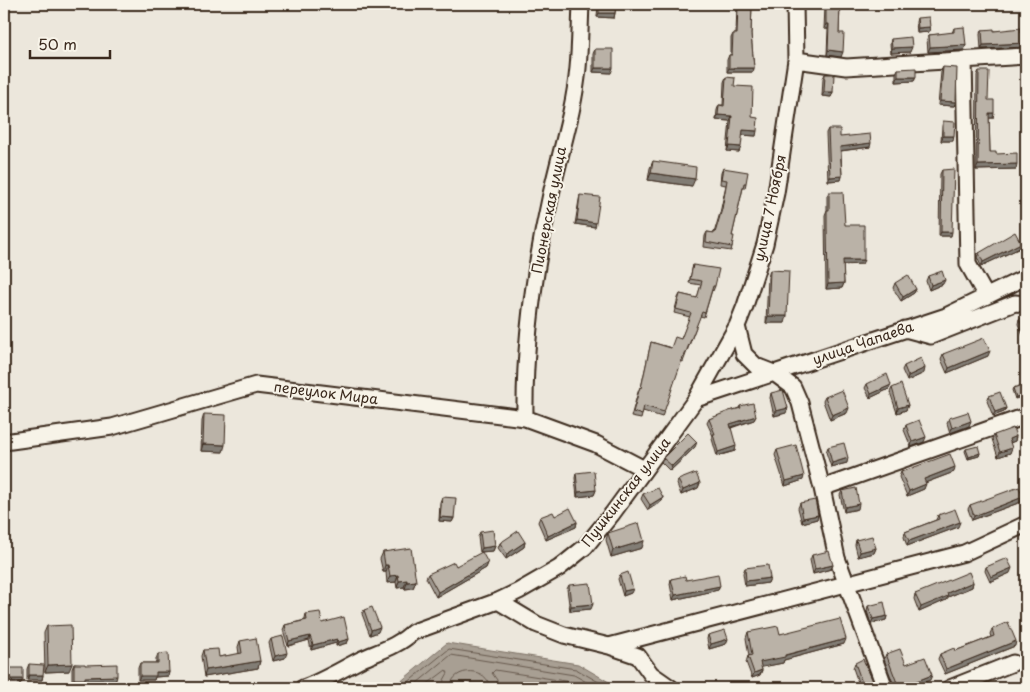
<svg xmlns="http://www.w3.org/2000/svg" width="1030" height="692" font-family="'Playpen Sans',sans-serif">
	<rect width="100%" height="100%" fill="#ece7dc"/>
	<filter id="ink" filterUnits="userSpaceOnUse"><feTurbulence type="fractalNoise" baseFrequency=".02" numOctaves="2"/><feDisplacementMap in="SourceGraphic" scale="10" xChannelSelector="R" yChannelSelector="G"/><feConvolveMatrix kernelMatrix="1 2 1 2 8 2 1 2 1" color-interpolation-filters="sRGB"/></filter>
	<g filter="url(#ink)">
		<path fill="#a89f93" stroke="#7c7064" d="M 447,643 L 578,664 L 619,688 L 488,688 L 466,682 L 459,688 L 393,688 Z"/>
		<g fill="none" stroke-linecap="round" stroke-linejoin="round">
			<path stroke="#67594d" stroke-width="1" d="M 401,688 L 449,649 L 576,669 L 609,688
				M 411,688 L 451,655 L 574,675 L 597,688
				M 422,688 L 446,670 L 448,673 L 444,680 L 442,688
				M 450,688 C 452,665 489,667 490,688
				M 498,688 L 497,680 L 492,673 L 495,670 L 571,682 L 582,688"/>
			<defs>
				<path id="minor" d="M 964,59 L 968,264 L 986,296
					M 796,60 L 846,67 L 1026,56
					M 737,326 L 744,354 L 756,366 L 774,373 L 793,387 L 800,403 L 822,488 L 837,558 L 885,688
					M 905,329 L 931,336 L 1015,303 L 1026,304
					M 696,399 L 946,316 L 1026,277
					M 525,418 C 524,344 534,271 550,199 C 559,156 574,112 578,68 C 580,47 580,25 581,4
					M 4,442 L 112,427 L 256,385 L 525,418 L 596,444 L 644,469
					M 822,488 L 1026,416
					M 498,601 L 536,624 L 564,635 L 609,646 L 638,656 L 651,674 L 671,688
					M 609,646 L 964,553 L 1026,524
					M 303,688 C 323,681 342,669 362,659 C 380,651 398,646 413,632 L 498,601 L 519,591 L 559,568 L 585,547 L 612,514 L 696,399 L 737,326 L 745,306 L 765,244 L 776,193 L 796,60 L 795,4
					M 950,688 L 1013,663"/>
			</defs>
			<use href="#minor" stroke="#3b2a1e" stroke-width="19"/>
			<use href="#minor" stroke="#f7f3e8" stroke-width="15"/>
		</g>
		<path fill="#a09990" stroke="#3b2a1e" d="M 598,4 L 616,4 L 615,13 L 614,18 L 597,17 Z
			M 737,4 L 752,4 L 751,34 L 754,68 L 753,72 L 727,72 L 727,60 L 729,55 L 731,55 L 731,38 L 733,34 L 736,34 Z
			M 825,4 L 840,4 L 839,33 L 841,57 L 827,55 L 828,29 L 824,29 L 825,6 Z
			M 917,18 L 929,32 L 917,33 L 916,22 Z
			M 954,28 L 966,45 L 964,50 L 928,52 L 927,39 L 929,35 L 952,33 Z
			M 982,30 L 994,31 L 1021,32 L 981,49 L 980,34 Z
			M 891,39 L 910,52 L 891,53 L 890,44 Z
			M 595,49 L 611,73 L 593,72 L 593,54 Z
			M 943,67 L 956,102 L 954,106 L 938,105 L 941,72 Z
			M 898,69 L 916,77 L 914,81 L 896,82 L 896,73 Z
			M 979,71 L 993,118 L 989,118 L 990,152 L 996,154 L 1016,169 L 976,170 L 977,75 Z
			M 825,74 L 833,92 L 831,97 L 822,96 L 823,78 Z
			M 726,77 L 734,86 L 752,117 L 756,136 L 742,135 L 739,152 L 727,151 L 730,121 L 716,120 L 717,110 L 719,105 L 723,105 L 724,82 Z
			M 943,121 L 953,141 L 941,141 L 942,126 Z
			M 828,129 L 840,137 L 870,147 L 841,151 L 842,176 L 841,180 L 828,181 L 826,133 Z
			M 653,161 L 692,186 L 648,180 L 650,168 Z
			M 723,168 L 746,183 L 745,188 L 743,188 L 732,236 L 732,247 L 731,251 L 704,247 L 705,236 L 707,232 L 714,233 L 720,213 L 726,185 L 720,184 L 721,173 Z
			M 942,170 L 951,236 L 939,236 L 940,174 Z
			M 829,192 L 845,225 L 862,264 L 843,264 L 844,283 L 842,288 L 826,289 L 825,215 L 827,210 L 827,196 Z
			M 580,195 L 595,227 L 575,224 L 579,200 Z
			M 1021,243 L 1020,248 L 981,266 L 977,257 L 979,253 Z
			M 693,265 L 715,286 L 713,291 L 712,290 L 704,317 L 700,316 L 683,362 L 681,361 L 662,417 L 643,411 L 641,419 L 631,417 L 638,392 L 640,387 L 641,388 L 651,342 L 671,348 L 681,339 L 690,317 L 674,313 L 678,298 L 680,294 L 697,298 L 701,285 L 689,283 Z
			M 770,270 L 785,323 L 766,323 L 768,277 Z
			M 928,276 L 943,284 L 929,290 L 926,281 Z
			M 895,283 L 916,289 L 914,293 L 901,301 L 893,288 Z
			M 1026,316 L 1026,342 L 1018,324 L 1019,319 Z
			M 943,354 L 988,356 L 947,373 L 941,359 Z
			M 904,366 L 924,373 L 907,381 L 902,370 Z
			M 867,384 L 889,389 L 870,398 L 865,388 Z
			M 1026,384 L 1015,399 L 1012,390 L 1013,388 Z
			M 892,388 L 908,405 L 906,410 L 897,413 L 890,392 Z
			M 771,393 L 786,413 L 774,416 L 770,398 Z
			M 989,396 L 1006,408 L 1004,412 L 993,416 L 987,401 Z
			M 825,397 L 847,413 L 830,420 L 823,401 Z
			M 740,406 L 756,416 L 754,420 L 731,428 L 735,451 L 717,456 L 712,439 L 713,436 L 707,423 L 709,419 L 739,408 Z
			M 204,414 L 223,452 L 201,451 L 202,421 Z
			M 949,418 L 969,426 L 950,433 L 947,423 Z
			M 1026,422 L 1026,435 L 1024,427 Z
			M 906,425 L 924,442 L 911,447 L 904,430 Z
			M 994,435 L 1016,436 L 1015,441 L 1010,443 L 1010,453 L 998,457 L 992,439 Z
			M 695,447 L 670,471 L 661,462 L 663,458 Z
			M 828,447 L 847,463 L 831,467 L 826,452 Z
			M 966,449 L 980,453 L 979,456 L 968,459 L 965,451 Z
			M 777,450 L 803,480 L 785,486 L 775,455 Z
			M 901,472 L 954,472 L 925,483 L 924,489 L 907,496 L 899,477 Z
			M 576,473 L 596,490 L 594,495 L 577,497 L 575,478 Z
			M 678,480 L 700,483 L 698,488 L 681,495 L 677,484 Z
			M 842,491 L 858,509 L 844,512 L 840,495 Z
			M 643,494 L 663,497 L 662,501 L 648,510 L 641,499 Z
			M 442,497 L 454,518 L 452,522 L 439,521 L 440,502 Z
			M 1023,497 L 1021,502 L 972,520 L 968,509 L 970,505 Z
			M 800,503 L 818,515 L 817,519 L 802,523 L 798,508 Z
			M 938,515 L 958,527 L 907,546 L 904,537 L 905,532 L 936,520 Z
			M 555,516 L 577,522 L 576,527 L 546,540 L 538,522 L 540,517 Z
			M 480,532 L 495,546 L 493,551 L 480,552 L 478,537 Z
			M 608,533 L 642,548 L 611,557 L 606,540 Z
			M 856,540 L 876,548 L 874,553 L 858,557 L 855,545 Z
			M 525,542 L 524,547 L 506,559 L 498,548 L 500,543 Z
			M 383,552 L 416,581 L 413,588 L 405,589 L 404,587 L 397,588 L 396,582 L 387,583 L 386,572 L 383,572 L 380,559 Z
			M 812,555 L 833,565 L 831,569 L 813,574 L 810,560 Z
			M 488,563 L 486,568 L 436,597 L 426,578 L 428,574 L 456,566 Z
			M 986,567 L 1010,573 L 990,582 L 985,571 Z
			M 745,568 L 770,578 L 768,583 L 745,586 L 743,573 Z
			M 620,575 L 631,593 L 623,596 L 618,579 Z
			M 671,579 L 686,580 L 720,586 L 718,590 L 673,600 L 670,584 Z
			M 973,582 L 972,587 L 948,597 L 946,600 L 919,612 L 914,599 L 915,594 Z
			M 569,585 L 591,609 L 570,611 L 567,589 Z
			M 868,606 L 887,616 L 886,620 L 871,624 L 867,611 Z
			M 364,610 L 378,632 L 370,635 L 362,614 Z
			M 306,614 L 349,639 L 347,643 L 336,646 L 336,643 L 311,650 L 309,640 L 288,646 L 283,630 L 285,625 L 305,620 L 305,618 Z
			M 47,626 L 69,671 L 45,672 L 44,633 Z
			M 992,629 L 1015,646 L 945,674 L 938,659 L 940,654 L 955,651 L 991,637 L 990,634 Z
			M 748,632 L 780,634 L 844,644 L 784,660 L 783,663 L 761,667 L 762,670 L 760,675 L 752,678 L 746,662 L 748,656 L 749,656 L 746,638 Z
			M 708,635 L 726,644 L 709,649 L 707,639 Z
			M 271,639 L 285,658 L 273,661 L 269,643 Z
			M 240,641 L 260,661 L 258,668 L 204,677 L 201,656 L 203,650 L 219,657 L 239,654 L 238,647 Z
			M 158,654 L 169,672 L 168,676 L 155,677 L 154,680 L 138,680 L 138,668 L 140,663 L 156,663 L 156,659 Z
			M 886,654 L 906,664 L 930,680 L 910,688 L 895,688 L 884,659 Z
			M 855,663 L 876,688 L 860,688 L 853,668 Z
			M 29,664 L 43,675 L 42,680 L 27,680 L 27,669 Z
			M 74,664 L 85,665 L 116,680 L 84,681 L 83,684 L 72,684 L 72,669 Z
			M 6,668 L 23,679 L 21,683 L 5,683 L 4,673 Z"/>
		<path fill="#827d75" stroke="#3b2a1e" d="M 599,13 L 615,13 L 614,18 L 597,17 Z
			M 826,24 L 829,24 L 828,29 L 824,29 Z
			M 930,27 L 929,32 L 917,33 L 918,28 Z
			M 1026,43 L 1026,47 L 981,49 L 983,45 Z
			M 966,45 L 964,50 L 928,52 L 930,47 Z
			M 912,47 L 910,52 L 891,53 L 892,48 Z
			M 828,50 L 843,52 L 841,57 L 827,55 Z
			M 595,68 L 613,68 L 611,73 L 593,72 Z
			M 729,68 L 754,68 L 753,72 L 727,72 Z
			M 898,77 L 916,77 L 914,81 L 896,82 Z
			M 824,92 L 833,92 L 831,97 L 822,96 Z
			M 940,101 L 956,102 L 954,106 L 938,105 Z
			M 989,113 L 994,113 L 993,118 L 988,118 Z
			M 718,115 L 732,116 L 730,121 L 716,120 Z
			M 743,130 L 757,131 L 756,136 L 741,135 Z
			M 943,136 L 954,136 L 953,141 L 941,141 Z
			M 871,143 L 870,147 L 839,151 L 840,147 Z
			M 729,146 L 741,147 L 739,152 L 727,151 Z
			M 1017,164 L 1016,169 L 976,170 L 978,165 Z
			M 651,173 L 695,179 L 692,186 L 648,180 Z
			M 842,176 L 841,180 L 828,181 L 830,177 Z
			M 577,220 L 596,223 L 595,227 L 575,224 Z
			M 941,232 L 952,232 L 951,236 L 939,236 Z
			M 1021,243 L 1020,248 L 981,266 L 983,262 Z
			M 843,260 L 864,260 L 862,264 L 841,265 Z
			M 945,280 L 943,284 L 929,290 L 931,285 Z
			M 844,283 L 842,288 L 826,289 L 828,284 Z
			M 916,289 L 914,293 L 901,301 L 903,297 Z
			M 768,316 L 787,316 L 785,323 L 766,323 Z
			M 990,351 L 988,356 L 947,373 L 949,368 Z
			M 925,368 L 924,373 L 907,381 L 908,376 Z
			M 891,385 L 889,389 L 870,398 L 871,394 Z
			M 1026,394 L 1026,396 L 1015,399 L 1016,397 Z
			M 908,405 L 906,410 L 897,413 L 898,408 Z
			M 788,408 L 786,413 L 774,416 L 776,411 Z
			M 849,408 L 847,413 L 830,420 L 832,415 Z
			M 1006,408 L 1004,412 L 993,416 L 995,412 Z
			M 756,416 L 754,420 L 728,428 L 730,424 Z
			M 971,421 L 969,426 L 950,433 L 952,428 Z
			M 1016,436 L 1015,441 L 1007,444 L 1009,439 Z
			M 926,437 L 924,442 L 911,447 L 912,442 Z
			M 697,442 L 695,447 L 670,471 L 672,466 Z
			M 203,444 L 225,445 L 223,452 L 201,451 Z
			M 736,446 L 735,451 L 717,456 L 718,452 Z
			M 1012,448 L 1010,453 L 998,457 L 1000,452 Z
			M 980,453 L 979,456 L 968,459 L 969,457 Z
			M 848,458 L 847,463 L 831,467 L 832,463 Z
			M 955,467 L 954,472 L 922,484 L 924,479 Z
			M 804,476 L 803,480 L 785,486 L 786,481 Z
			M 700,483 L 698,488 L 681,495 L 683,490 Z
			M 926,484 L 924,489 L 907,496 L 909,491 Z
			M 596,490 L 594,495 L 577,497 L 578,492 Z
			M 663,497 L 662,501 L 648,510 L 650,505 Z
			M 1023,497 L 1021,502 L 972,520 L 974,516 Z
			M 859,504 L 858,509 L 844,512 L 845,507 Z
			M 818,515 L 817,519 L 802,523 L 803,518 Z
			M 440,517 L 454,518 L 452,522 L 439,521 Z
			M 577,522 L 576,527 L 546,540 L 548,536 Z
			M 960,522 L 958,527 L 907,546 L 909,541 Z
			M 644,541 L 642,548 L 611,557 L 613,550 Z
			M 525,542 L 524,547 L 506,559 L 507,554 Z
			M 495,546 L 493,551 L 480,552 L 482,548 Z
			M 876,548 L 874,553 L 858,557 L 860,552 Z
			M 488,563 L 486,568 L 436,597 L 438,592 Z
			M 385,565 L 388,565 L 386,572 L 383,572 Z
			M 833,565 L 831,569 L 813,574 L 815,569 Z
			M 1012,568 L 1010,573 L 990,582 L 991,577 Z
			M 398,575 L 396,582 L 387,583 L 390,576 Z
			M 770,578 L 768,583 L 745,586 L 746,581 Z
			M 407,580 L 404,587 L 397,588 L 399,581 Z
			M 416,581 L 413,588 L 405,589 L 407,582 Z
			M 973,582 L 972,587 L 948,597 L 946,600 L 919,612 L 921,607 L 947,593 Z
			M 720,586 L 718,590 L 673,600 L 675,595 Z
			M 633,589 L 631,593 L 623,596 L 624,591 Z
			M 593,604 L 591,609 L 570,611 L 571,606 Z
			M 887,616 L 886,620 L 871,624 L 873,619 Z
			M 380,627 L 378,632 L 370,635 L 371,630 Z
			M 310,636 L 309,640 L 288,646 L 289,641 Z
			M 337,639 L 336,643 L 311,650 L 313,645 Z
			M 349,639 L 347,643 L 336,646 L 338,642 Z
			M 728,639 L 726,644 L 709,649 L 711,644 Z
			M 846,639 L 844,644 L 784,660 L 783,663 L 758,668 L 760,662 Z
			M 1016,641 L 1015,646 L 945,674 L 946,669 Z
			M 287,653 L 285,658 L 273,661 L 275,656 Z
			M 260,661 L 258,668 L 204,677 L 206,670 Z
			M 72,664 L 69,671 L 45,672 L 48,665 Z
			M 762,670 L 760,675 L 752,678 L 754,673 Z
			M 156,672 L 169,672 L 168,676 L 155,677 L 154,680 L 138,680 L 140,676 Z
			M 29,675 L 43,675 L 42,680 L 27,680 Z
			M 932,675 L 930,680 L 910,688 L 900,688 Z
			M 117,676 L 116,680 L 84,681 L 83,684 L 72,684 L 74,679 L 85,677 Z
			M 6,679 L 23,679 L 21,683 L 5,683 Z"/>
		<path fill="#bab2a7" stroke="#3b2a1e" d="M 599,4 L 616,4 L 615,13 L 599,13 Z
			M 738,4 L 752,4 L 751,34 L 754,68 L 729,68 L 729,55 L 732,55 L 733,34 L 737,34 Z
			M 826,4 L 840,4 L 839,33 L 844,33 L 843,52 L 828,50 L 829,24 L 826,24 Z
			M 929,17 L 930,27 L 918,28 L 917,18 Z
			M 964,27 L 966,45 L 930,47 L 929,35 L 954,32 L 954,28 Z
			M 1021,28 L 1021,32 L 1026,32 L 1026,43 L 983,45 L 982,30 L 994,29 L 994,31 Z
			M 911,37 L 912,47 L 892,48 L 891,39 Z
			M 595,49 L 613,49 L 613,68 L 595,68 Z
			M 943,67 L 957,68 L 956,102 L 940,101 Z
			M 916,68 L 916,77 L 898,77 L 898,69 Z
			M 979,71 L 989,71 L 988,100 L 994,100 L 994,113 L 989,113 L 990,152 L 996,152 L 996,154 L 1017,153 L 1017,164 L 978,165 Z
			M 825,74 L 834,74 L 833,92 L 824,92 Z
			M 726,77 L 735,78 L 734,86 L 753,87 L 752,117 L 758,118 L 757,131 L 743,130 L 741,147 L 729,146 L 732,116 L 718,115 L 719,105 L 724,106 Z
			M 943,121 L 955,122 L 954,136 L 943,136 Z
			M 828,129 L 840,129 L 840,137 L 870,134 L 871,143 L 840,147 L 842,176 L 830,177 Z
			M 653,161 L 696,167 L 695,179 L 651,173 Z
			M 723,168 L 748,172 L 746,183 L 744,183 L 732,236 L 734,236 L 732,247 L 706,242 L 707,232 L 715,233 L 722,209 L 727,180 L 721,179 Z
			M 954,169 L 952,232 L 941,232 L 942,170 Z
			M 829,192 L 843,192 L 845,225 L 864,225 L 864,260 L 843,260 L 844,283 L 828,284 L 827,227 L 827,210 L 829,210 Z
			M 580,195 L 600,197 L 596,223 L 577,220 Z
			M 1015,232 L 1021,243 L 983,262 L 979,253 Z
			M 693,265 L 719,269 L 715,286 L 713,286 L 705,313 L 702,312 L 684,357 L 683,357 L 664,412 L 644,406 L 642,415 L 633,412 L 640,387 L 641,388 L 651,342 L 671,348 L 675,337 L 681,339 L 691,313 L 676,309 L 680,294 L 697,298 L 702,281 L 690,279 Z
			M 770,270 L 789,271 L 787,316 L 768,316 Z
			M 942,271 L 945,280 L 931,285 L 928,276 Z
			M 908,275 L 916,289 L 903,297 L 895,283 Z
			M 1026,316 L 1026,333 L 1019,319 Z
			M 984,338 L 990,351 L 949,368 L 943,354 Z
			M 921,358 L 925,368 L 908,376 L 904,366 Z
			M 887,374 L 891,385 L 871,394 L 867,384 Z
			M 901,384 L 908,405 L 898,408 L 892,388 Z
			M 1026,384 L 1026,394 L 1016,397 L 1013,388 Z
			M 783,390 L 788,408 L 776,411 L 771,393 Z
			M 842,390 L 849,408 L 832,415 L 825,397 Z
			M 1000,392 L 1006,408 L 995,412 L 989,396 Z
			M 753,403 L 756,416 L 730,424 L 736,446 L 718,452 L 713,434 L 715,434 L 709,419 L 729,411 L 741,408 L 740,406 Z
			M 968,412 L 971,421 L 952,428 L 949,418 Z
			M 204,414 L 226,415 L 225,445 L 203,444 Z
			M 919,420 L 926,437 L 912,442 L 906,425 Z
			M 1013,428 L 1016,436 L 1009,439 L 1012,448 L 1000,452 L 994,435 Z
			M 688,433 L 697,442 L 672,466 L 663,458 Z
			M 844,443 L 848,458 L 832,463 L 828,447 Z
			M 796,445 L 804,476 L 786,481 L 777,450 Z
			M 978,446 L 980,453 L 969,457 L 966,449 Z
			M 950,454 L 955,467 L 924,479 L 926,484 L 909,491 L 901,472 Z
			M 594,471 L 596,490 L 578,492 L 576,473 Z
			M 696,473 L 700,483 L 683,490 L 678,480 Z
			M 1019,487 L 1023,497 L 974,516 L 970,505 Z
			M 658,488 L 663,497 L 650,505 L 643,494 Z
			M 856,488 L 859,504 L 845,507 L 842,491 Z
			M 442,497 L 456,498 L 454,518 L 440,517 Z
			M 815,500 L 818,515 L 803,518 L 800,503 Z
			M 570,508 L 577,522 L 548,536 L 540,517 L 553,512 L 555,516 Z
			M 955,509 L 960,522 L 909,541 L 905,532 L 939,519 L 938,515 Z
			M 639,523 L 644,541 L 613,550 L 608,533 Z
			M 493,530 L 495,546 L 482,548 L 480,532 Z
			M 518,531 L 525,542 L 507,554 L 500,543 Z
			M 872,536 L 876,548 L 860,552 L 856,540 Z
			M 411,548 L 416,581 L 407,582 L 407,580 L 399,581 L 398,575 L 390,576 L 388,565 L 385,565 L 383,552 Z
			M 829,551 L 833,565 L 815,569 L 812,555 Z
			M 482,552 L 488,563 L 438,592 L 428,574 L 454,562 L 456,566 Z
			M 1007,558 L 1012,568 L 991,577 L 986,567 Z
			M 768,565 L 770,578 L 746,581 L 745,568 Z
			M 628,572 L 633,589 L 624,591 L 620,575 Z
			M 969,572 L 973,582 L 947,593 L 948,596 L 921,607 L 915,594 Z
			M 718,574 L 720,586 L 675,595 L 671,579 L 685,576 L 686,580 Z
			M 590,583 L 593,604 L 571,606 L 569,585 Z
			M 884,602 L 887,616 L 873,619 L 868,606 Z
			M 372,607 L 380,627 L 371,630 L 364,610 Z
			M 320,612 L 322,623 L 344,617 L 349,639 L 338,642 L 337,639 L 313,645 L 310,636 L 289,641 L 285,625 L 307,620 L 306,614 Z
			M 840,619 L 846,639 L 785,655 L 785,657 L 760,662 L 762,670 L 754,673 L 748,656 L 752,655 L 748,632 L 778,626 L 780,634 Z
			M 1008,622 L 1016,641 L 946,669 L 940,654 L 954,648 L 955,651 L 994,636 L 992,629 Z
			M 71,625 L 72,664 L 48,665 L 47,626 Z
			M 725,630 L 728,639 L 711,644 L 708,635 Z
			M 283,636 L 287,653 L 275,656 L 271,639 Z
			M 256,638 L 260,661 L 206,670 L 203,650 L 218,649 L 219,657 L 242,653 L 240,641 Z
			M 900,649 L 906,664 L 925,657 L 932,675 L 899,688 L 886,654 Z
			M 168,653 L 169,672 L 156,672 L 156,676 L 140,676 L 140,663 L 158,663 L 158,654 Z
			M 863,659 L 876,688 L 864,688 L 855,663 Z
			M 29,664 L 44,665 L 43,675 L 29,675 Z
			M 74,664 L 85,664 L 85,665 L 117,664 L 117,676 L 85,677 L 85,679 L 74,679 Z
			M 6,668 L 23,668 L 23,679 L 6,679 Z"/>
	</g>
	<g text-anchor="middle" stroke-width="4" stroke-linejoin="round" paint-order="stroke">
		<g font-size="14" fill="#3b2a1e" stroke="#f7f3e8">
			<text transform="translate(770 208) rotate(-78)" y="5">улица 7 Ноября</text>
			<text transform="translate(549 210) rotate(-79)" y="5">Пионерская улица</text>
			<text transform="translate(863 343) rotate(-19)" y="5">улица Чапаева</text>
			<text transform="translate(326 393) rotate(7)" y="5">переулок Мира</text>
			<text transform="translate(626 492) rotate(-52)" y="5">Пушкинская улица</text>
		</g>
	</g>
	<rect width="1030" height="692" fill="none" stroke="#f7f3e8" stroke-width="20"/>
	<rect x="10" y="10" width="1010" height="672" fill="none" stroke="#3b2a1e" stroke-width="2" filter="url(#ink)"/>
	<path d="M30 50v8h80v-8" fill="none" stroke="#3b2a1e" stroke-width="2.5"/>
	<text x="38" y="50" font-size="15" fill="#3b2a1e" stroke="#f7f3e8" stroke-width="4" paint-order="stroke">50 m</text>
</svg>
